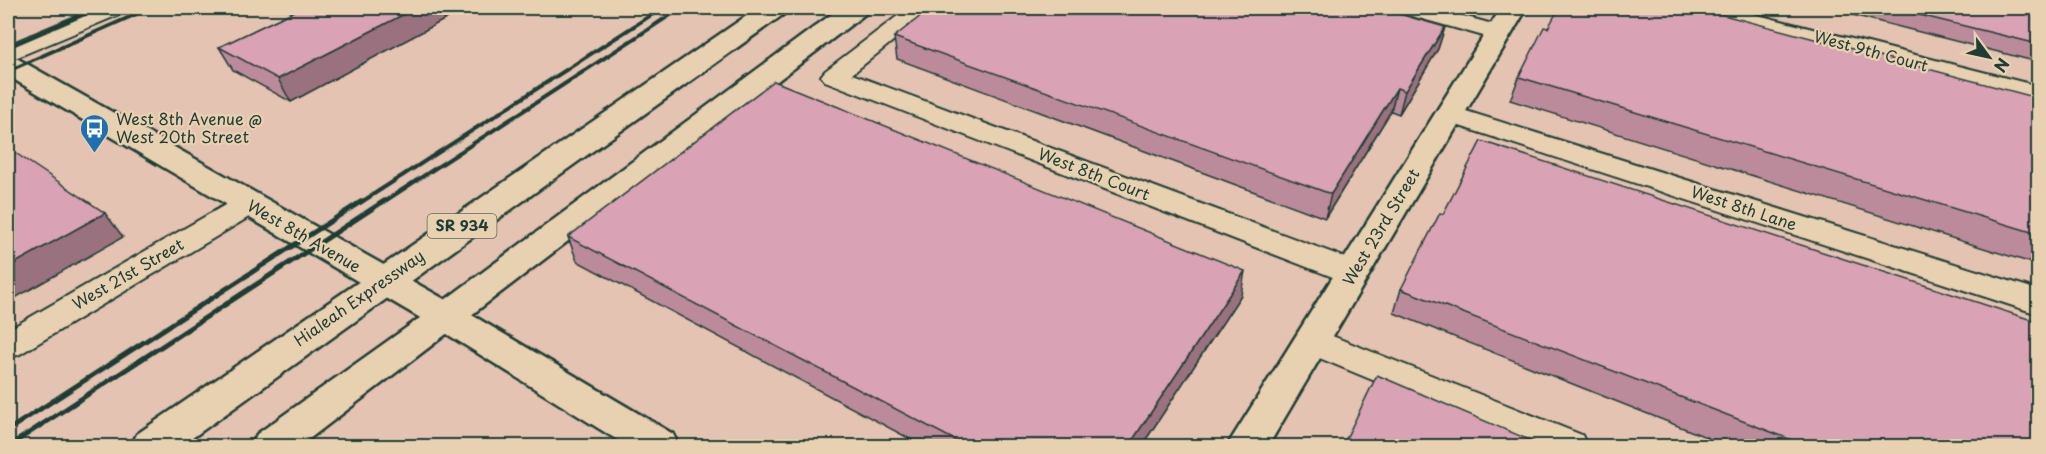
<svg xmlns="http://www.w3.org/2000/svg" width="2046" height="454" font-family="'Playpen Sans',sans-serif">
	<rect width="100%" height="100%" fill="#e4c3b2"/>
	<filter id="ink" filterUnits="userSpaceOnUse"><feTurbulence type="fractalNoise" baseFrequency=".0167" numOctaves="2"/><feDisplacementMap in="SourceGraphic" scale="12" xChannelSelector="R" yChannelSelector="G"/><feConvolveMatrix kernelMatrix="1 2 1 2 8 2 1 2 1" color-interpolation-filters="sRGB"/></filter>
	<g filter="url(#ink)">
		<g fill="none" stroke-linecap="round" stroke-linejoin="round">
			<defs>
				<path id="minor" d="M 96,8 L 127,8 L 123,13 L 8,61 L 8,45 Z
					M 908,8 L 934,8 L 852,74 L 1365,265 L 1370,273 L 1365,281 L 1354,284 L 1343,281 L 825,81 L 821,76 L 825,71 Z
					M 1397,8 L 1434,8 L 1507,28 L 1510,33 L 1507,38 L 1498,40 L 1401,13 Z
					M 1692,8 L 1730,8 L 2038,86 L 2038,102 L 1696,13 Z
					M 1450,106 L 2038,290 L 2038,314 L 1441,120 L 1437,114 L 1441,108 Z
					M 249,194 L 259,197 L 264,204 L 259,211 L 20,354 L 8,358 L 8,330 L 239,197 Z
					M 1312,328 L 1582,435 L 1587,446 L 1532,446 L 1300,350 L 1295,341 L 1300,332 Z"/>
				<path id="tertiary" d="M 1501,8 L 1527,8 L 1268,446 L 1227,446 Z
					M 8,57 L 18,59 L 460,308 L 673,434 L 679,446 L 627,446 L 434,326 L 8,76 Z"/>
				<path id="primary" d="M 758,8 L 788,8 L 784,14 L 181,446 L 131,446 L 137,434 Z
					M 840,8 L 869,8 L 865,14 L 300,446 L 251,446 L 257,434 L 434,308 Z"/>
			</defs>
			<use href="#minor" stroke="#1f3d34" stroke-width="4"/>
			<use href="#tertiary" stroke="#1f3d34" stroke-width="5"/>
			<use href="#primary" stroke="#1f3d34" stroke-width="5"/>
			<use href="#minor" fill="#e8d1b1" fill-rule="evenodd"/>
			<use href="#tertiary" fill="#e8d1b1" fill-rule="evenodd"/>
			<use href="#primary" fill="#e8d1b1" fill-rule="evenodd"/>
			<path stroke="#1f3d34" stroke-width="4" d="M 8,47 L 99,8
				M 8,71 L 150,8
				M 360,203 L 662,8
				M 382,203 L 681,8"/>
			<path stroke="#1f3d34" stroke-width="5" d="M 8,430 L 362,201
				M 9,446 L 384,201"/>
		</g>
		<path fill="#bb8b9c" stroke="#1f3d34" stroke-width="1.5" d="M 301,8 L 457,8 L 459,12 L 291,102 L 233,70 L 219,47 Z
			M 1825,8 L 2038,8 L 2038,62 Z
			M 1445,27 L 1438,49 L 1399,114 L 1391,111 L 1325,218 L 897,59 L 894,37 Z
			M 1548,28 L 2038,98 L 2038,265 L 1510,100 L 1519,77 Z
			M 568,237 L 1241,295 L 1141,447 L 925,447 L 577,261 Z
			M 1401,289 L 2038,447 L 1731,447 L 1394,313 Z"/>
		<path fill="#99717f" stroke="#1f3d34" stroke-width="1.5" d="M 416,8 L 457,8 L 459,12 L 291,102 L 278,79 Z
			M 1445,27 L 1438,49 L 1399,114 L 1405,91 Z
			M 1397,88 L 1391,111 L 1325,218 L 1331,194 Z
			M 105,213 L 123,237 L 8,302 L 8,267 Z
			M 1245,271 L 1241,295 L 1141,447 L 1128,447 Z"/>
		<path fill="#daa2b5" stroke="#1f3d34" stroke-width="1.5" d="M 301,8 L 416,8 L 278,79 L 219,47 Z
			M 931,8 L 1378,8 L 1445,27 L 1405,91 L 1397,88 L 1331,194 L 894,37 Z
			M 1559,8 L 1697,8 L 2038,98 L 2038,234 L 1519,77 L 1544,27 L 1548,28 Z
			M 1891,8 L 2038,8 L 2038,44 Z
			M 774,81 L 1245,271 L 1128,447 L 968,447 L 568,237 Z
			M 1481,141 L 2038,322 L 2038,447 L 1810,447 L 1401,289 L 1440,213 L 1443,214 Z
			M 8,148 L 105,213 L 8,267 Z
			M 1377,375 L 1546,447 L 1342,447 Z"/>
	</g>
	<defs>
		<symbol id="bus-pin" viewBox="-11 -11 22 30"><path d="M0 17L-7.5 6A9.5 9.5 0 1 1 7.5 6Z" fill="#1f6fb2" stroke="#e8d1b1"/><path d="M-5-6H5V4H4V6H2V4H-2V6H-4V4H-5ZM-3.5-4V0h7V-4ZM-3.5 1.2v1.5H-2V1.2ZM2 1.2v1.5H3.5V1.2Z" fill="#fff"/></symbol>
	</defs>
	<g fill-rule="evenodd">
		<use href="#bus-pin" x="78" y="112" width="33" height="45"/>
	</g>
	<g text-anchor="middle" stroke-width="4.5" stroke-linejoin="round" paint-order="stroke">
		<rect fill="#e8d1b1" stroke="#5b695a" stroke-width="1.5" x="427.5" y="214" width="69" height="24" rx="4.5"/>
		<g font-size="15" font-weight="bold" fill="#1f3d34">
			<text x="462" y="231">SR 934</text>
		</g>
		<g font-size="16" fill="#1f3d34" stroke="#e8d1b1">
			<text transform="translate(1871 51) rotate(15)" y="6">West 9th Court</text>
			<text transform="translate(1094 174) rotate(21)" y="6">West 8th Court</text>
			<text transform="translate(1744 208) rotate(18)" y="6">West 8th Lane</text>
			<text transform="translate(1381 227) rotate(-59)" y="6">West 23rd Street</text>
			<text transform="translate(304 236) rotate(30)" y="6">West 8th Avenue</text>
			<text transform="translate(128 274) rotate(-30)" y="6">West 21st Street</text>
			<text transform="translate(359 298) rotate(-35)" y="6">Hialeah Expressway</text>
		</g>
		<g font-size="16" fill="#1f3d34" stroke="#e8d1b1" text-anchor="start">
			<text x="116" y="125">West 8th Avenue @<tspan x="116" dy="18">West 20th Street</tspan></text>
		</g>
	</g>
	<rect width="2046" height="454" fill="none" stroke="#e8d1b1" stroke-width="30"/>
	<rect x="15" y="15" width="2016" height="424" fill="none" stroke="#1f3d34" stroke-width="2" filter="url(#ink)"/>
	<g transform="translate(1989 57) rotate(123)" stroke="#e8d1b1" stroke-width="4.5" paint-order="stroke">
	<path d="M0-4.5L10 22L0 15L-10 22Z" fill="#1f3d34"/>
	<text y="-9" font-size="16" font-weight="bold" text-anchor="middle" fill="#1f3d34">N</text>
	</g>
</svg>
